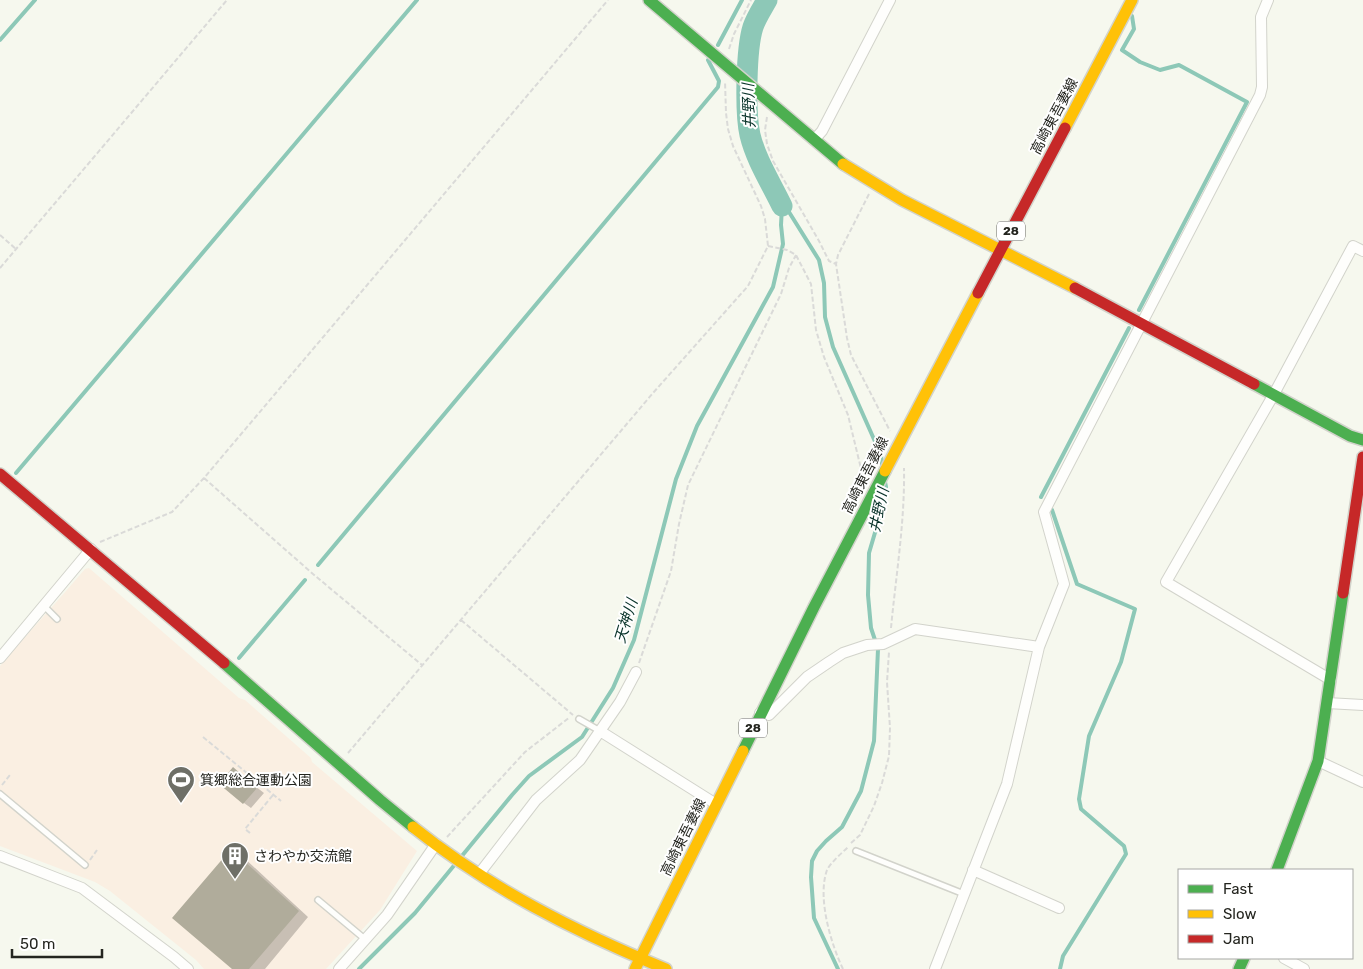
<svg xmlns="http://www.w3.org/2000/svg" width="1363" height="969" font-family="Rubik,'Noto Sans JP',sans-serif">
	<rect width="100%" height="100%" fill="#f6f8ee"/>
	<path fill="#faefe2" d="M 89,568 L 239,698 L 245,700 L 311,758 L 312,762 L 417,851 L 380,910 L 326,969 L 204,969 L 196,960 L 110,891 L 95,882 L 0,846 L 0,666 C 28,633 57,602 85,569 Z"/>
	<path fill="#0003" d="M 233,769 L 264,793 L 251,808 L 244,803 L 221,784 Z
		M 231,850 L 242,856 L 308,917 L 265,969 L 234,969 Z"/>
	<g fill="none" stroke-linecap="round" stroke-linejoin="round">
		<path stroke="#8dc8b7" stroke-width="4" d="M 1132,16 L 1134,29 L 1122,50 L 1140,62 L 1160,70 L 1179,65 L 1247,102 L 1139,310
			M 0,40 L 35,0
			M 718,45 L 742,0
			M 782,206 L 789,212 L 819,260 L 824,283 L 825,317 L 833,347 L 881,455 L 882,465
			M 16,473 L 417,0
			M 1041,497 L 1129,328
			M 1052,510 L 1077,584 L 1135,609 L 1121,662 L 1089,736 L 1079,799 L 1081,809 L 1124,846 L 1126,854 L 1063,956 L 1060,969
			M 318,565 L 718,87 L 719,81 L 708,60
			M 239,658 L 305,580
			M 359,969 L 415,913 L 512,795 L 529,776 L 582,737 L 613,688 L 634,640 L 676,479 L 697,426 L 773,287 L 783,244 L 781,225 L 782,206
			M 838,969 L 814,918 L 811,877 L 812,861 L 817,851 L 826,841 L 842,827 L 861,791 L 874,741 L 878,649 L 871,628 L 868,595 L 869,553 L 884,502 L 886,487 L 885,482"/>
		<path stroke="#8dc8b7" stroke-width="21" d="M 767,0 C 762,9 756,18 753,27 C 746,49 745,113 750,135 C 756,160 771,183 782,206"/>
	</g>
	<path fill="#b0ac9b" d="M 233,767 L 257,788 L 243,804 L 219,784 Z
		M 231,849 L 299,911 L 249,969 L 232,969 L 172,918 Z"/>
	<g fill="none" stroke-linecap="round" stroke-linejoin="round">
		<defs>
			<path id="lane" d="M 44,606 L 57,619
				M 579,719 L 600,731
				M 0,794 L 85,865
				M 856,851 L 964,894
				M 318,900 L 366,940"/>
			<path id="street" d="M 814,140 L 822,131 L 890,0
				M 0,658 L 91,549
				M 1331,680 L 1166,582 L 1274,394 L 1353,246 L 1363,251
				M 1327,703 L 1363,705
				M 760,713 L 769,715 L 807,677 L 829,662 L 843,653 L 867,645 L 883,644 L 915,629 L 1039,647
				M 600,731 L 716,804
				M 1318,761 L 1363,782
				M 0,856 L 82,888 L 174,957 L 188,969
				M 973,870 L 1059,908
				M 479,874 L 536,800 L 580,760 L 620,702 L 636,672
				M 1284,958 L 1304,969
				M 339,969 L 387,915 L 436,844
				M 935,969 L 1007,784 L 1039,647 L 1064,584 L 1044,512 L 1260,95 L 1262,87 L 1261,17 L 1268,0"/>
			<path id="fast" d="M 649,0 L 843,164
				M 1254,384 L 1350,436 L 1363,440
				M 224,663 L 380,800 L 413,827
				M 743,751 L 814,607 L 885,471
				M 1277,870 L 1318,761 L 1343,593
				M 1239,969 L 1244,958"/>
			<path id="slow" d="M 1065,128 L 1132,0
				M 843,164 L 902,200 L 1075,288
				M 885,471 L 978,293
				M 413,827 C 489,888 576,932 666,969
				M 635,969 L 743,751"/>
			<path id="jam" d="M 1075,288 L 1254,384
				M 978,293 L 1065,128
				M 0,474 L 224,663
				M 1343,593 L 1363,457"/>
		</defs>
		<use href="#lane" stroke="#d2d3cb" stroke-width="8"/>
		<use href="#street" stroke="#d2d3cb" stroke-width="12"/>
		<use href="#fast" stroke="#d2d3cb" stroke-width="14"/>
		<use href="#slow" stroke="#d2d3cb" stroke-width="14"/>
		<use href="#jam" stroke="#d2d3cb" stroke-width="14"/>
		<path stroke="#dadad8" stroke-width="2" stroke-dasharray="5 2.5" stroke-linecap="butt" d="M 729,49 L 734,34 L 751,0
			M 767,117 L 765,130 L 767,144 L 773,161 L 819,241 L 829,261 L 836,264
			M 869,194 L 838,255 L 836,264 L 847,338 L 851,355 L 890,431
			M 0,235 L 16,249
			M 768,246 L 787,250 L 796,255 L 811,284 L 816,330 L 824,357 L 848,415 L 864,481
			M 0,268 L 227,0
			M 204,478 L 313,574 L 422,665
			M 100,542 L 172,512 L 204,478 L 608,0
			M 461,620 L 573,715
			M 891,628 C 896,575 905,521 904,468
			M 639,663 L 671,571 L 679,524 L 688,485 L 781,294 L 789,268 L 796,255
			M 203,737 L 281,801
			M 348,753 L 653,393 L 748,286 L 768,246 L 765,219 L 761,206 L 733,146 L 728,129 L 726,113 L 725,81
			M 2,785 L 10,775
			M 250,833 L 245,829 L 273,795
			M 447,837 L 525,752 L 570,717
			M 851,843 L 860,835 L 874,806 L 882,783 L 889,756 L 890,728 L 887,682 L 889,652
			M 90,860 L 97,850
			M 843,969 C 831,944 817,898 827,870 C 831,862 842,853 848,847"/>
		<use href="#lane" stroke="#fefefc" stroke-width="5"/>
		<use href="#street" stroke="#fefefc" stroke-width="10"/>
		<use href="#fast" stroke="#4caf50" stroke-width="11"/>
		<use href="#slow" stroke="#ffc107" stroke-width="11"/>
		<use href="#jam" stroke="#c62828" stroke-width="11"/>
	</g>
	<defs>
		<symbol id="stadium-pin" viewBox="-11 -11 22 30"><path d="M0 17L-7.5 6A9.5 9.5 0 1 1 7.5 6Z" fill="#6e6f67" stroke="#fff"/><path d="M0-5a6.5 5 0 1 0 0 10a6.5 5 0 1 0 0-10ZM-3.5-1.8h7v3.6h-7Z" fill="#fff"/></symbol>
		<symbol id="building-pin" viewBox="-11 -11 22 30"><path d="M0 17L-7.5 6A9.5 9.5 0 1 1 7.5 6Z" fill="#6e6f67" stroke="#fff"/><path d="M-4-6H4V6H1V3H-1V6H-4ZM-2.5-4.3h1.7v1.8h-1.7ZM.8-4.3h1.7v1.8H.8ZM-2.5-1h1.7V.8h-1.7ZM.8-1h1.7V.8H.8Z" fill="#fff"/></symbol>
	</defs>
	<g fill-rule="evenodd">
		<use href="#stadium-pin" x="165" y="764" width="32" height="43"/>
		<use href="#building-pin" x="219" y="840" width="32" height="43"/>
	</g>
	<g text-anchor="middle" stroke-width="4" stroke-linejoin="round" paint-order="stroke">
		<g fill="#fff" stroke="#666662" stroke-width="1">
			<rect x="997" y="221.5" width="28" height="19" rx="4"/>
			<rect x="739" y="718.5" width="28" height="19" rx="4"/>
		</g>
		<g font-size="12" font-weight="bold" fill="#24251f">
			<text x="1011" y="235">28</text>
			<text x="753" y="732">28</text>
		</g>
		<g font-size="14" fill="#24251f" stroke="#fff">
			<text transform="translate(1054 116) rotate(-62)" y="5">高崎東吾妻線</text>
			<text transform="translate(865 475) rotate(-63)" y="5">高崎東吾妻線</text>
			<text transform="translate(683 837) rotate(-64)" y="5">高崎東吾妻線</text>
		</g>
		<g font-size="14" fill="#24251f" stroke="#fff" text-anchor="start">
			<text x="200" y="785">箕郷総合運動公園</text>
			<text x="254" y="861">さわやか交流館</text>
		</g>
		<g font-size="15" font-style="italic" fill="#09332a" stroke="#fff">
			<text transform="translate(749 106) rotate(-92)" y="5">井野川</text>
			<text transform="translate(879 510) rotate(-78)" y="5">井野川</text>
			<text transform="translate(626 621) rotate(-73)" y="5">天神川</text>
		</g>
	</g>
	<rect x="1178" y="869" width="175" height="90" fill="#ffffff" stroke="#a7a8a5"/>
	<rect x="1188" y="885" width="25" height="8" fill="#4caf50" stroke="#a7a8a5"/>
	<text x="1223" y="894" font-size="15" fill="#24251f">Fast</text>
	<rect x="1188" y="910" width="25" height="8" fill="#ffc107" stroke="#a7a8a5"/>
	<text x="1223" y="919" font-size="15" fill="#24251f">Slow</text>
	<rect x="1188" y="935" width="25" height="8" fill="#c62828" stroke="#a7a8a5"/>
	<text x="1223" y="944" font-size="15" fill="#24251f">Jam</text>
	<path d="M12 949v8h90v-8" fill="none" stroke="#24251f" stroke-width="2.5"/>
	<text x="20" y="949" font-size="15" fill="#24251f" stroke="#ffffff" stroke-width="4" paint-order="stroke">50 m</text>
</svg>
